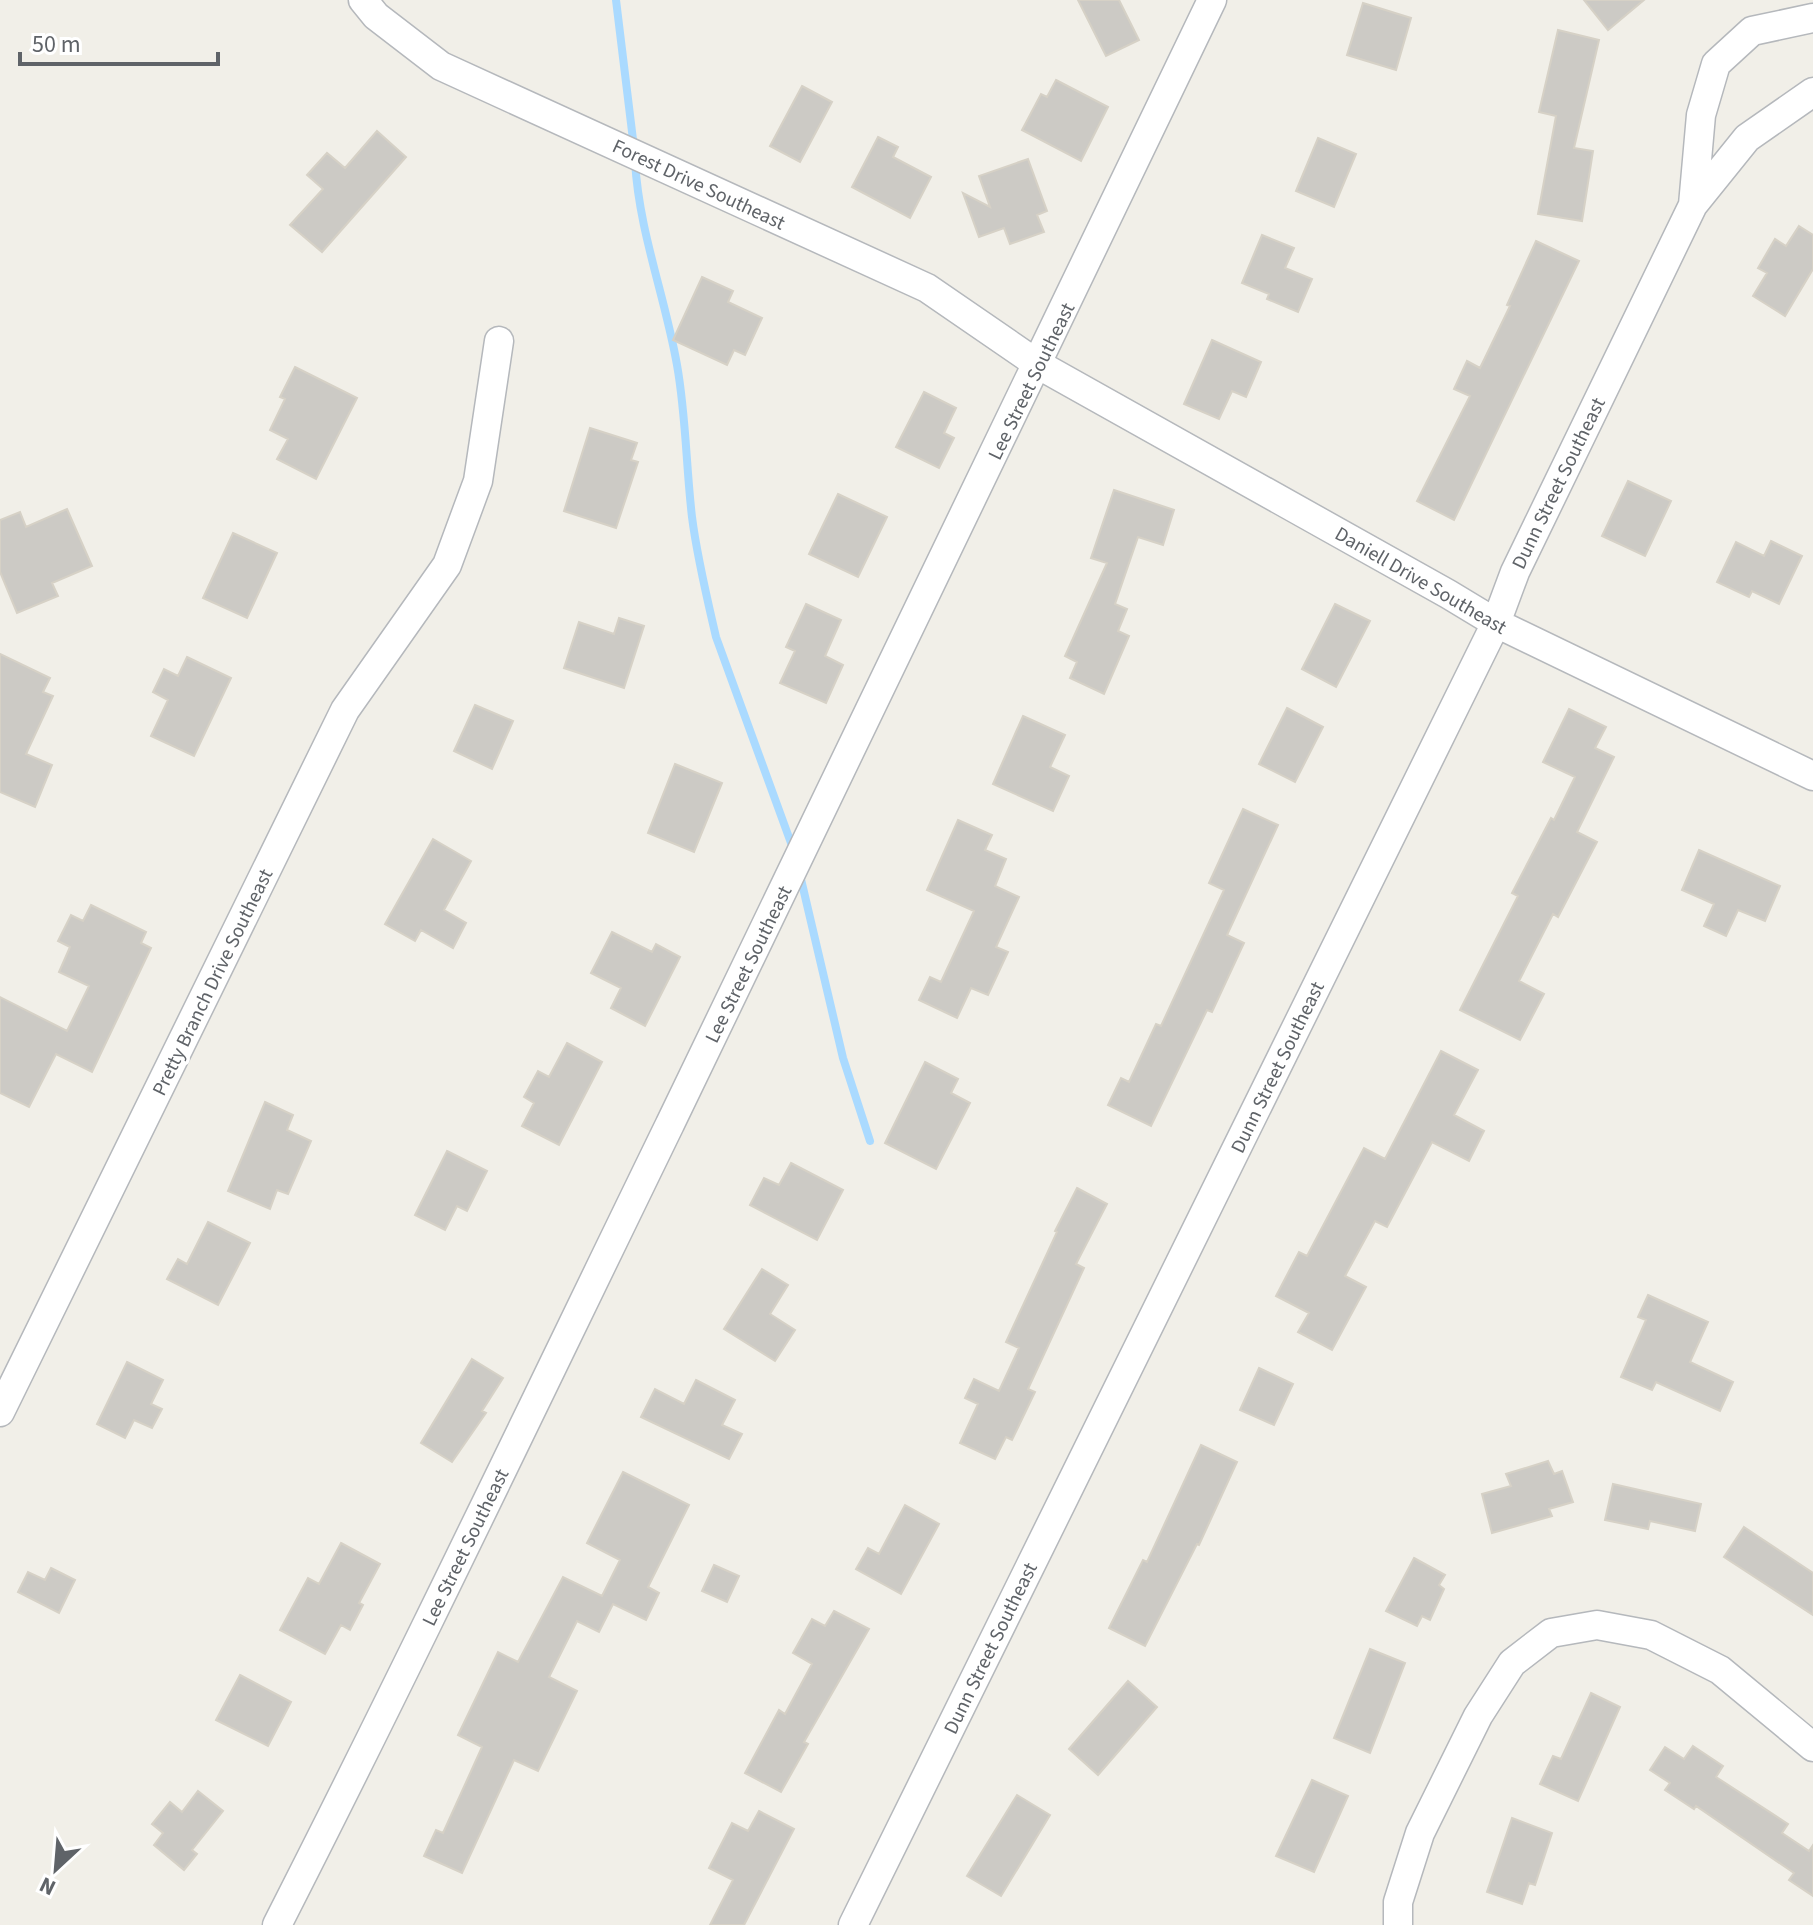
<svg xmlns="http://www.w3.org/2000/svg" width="1813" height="1925" font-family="'Source Sans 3',sans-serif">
	<rect width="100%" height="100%" fill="#f1efe8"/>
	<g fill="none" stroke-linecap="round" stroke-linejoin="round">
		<path stroke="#aadaff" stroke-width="8" d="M 616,0 L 634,148
			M 635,161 C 639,232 665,296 677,365 C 686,415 686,466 692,517 C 697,557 707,598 716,637 L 795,854
			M 800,875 L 843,1058 L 870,1141"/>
	</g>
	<path fill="#cccac5" stroke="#d6d1c6" stroke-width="2" d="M 1078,0 L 1119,0 L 1139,40 L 1106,56 Z
		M 1584,0 L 1644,0 L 1608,30 Z
		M 1363,3 L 1411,18 L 1396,70 L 1347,55 Z
		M 1558,30 L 1599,40 L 1574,148 L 1593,151 L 1582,221 L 1538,214 L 1556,116 L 1539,112 Z
		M 1056,80 L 1108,107 L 1081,161 L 1022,130 L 1041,94 L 1047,97 Z
		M 802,86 L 832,102 L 800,162 L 770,146 Z
		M 377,131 L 406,157 L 322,252 L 290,225 L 323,189 L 307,175 L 327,153 L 345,168 Z
		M 878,137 L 898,147 L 893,157 L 931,177 L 910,218 L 852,187 Z
		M 1318,138 L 1356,154 L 1334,207 L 1296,191 Z
		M 1028,159 L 1047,211 L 1037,215 L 1044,232 L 1010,244 L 1004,228 L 979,237 L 963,193 L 990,207 L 979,176 Z
		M 1799,226 L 1813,235 L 1813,269 L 1785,316 L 1753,296 L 1767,273 L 1758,268 L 1775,239 L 1786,246 Z
		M 1262,235 L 1294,248 L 1285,268 L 1312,279 L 1298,312 L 1267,299 L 1269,294 L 1242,283 Z
		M 1536,241 L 1579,261 L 1454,520 L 1417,501 L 1470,396 L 1454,389 L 1467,361 L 1480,368 L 1510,306 L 1507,305 Z
		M 702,277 L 733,291 L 728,302 L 762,318 L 745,355 L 734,350 L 727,365 L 673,340 Z
		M 1212,340 L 1261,362 L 1246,397 L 1232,391 L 1219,419 L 1184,404 Z
		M 295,367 L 357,398 L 316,479 L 277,459 L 288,439 L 270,430 L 285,399 L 280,397 Z
		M 924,392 L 956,408 L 944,433 L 954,438 L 939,468 L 896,447 Z
		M 590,428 L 637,443 L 631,460 L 638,462 L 616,528 L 564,511 Z
		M 1628,481 L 1671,501 L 1645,556 L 1602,536 Z
		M 1114,490 L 1174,510 L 1163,545 L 1138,537 L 1115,604 L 1127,609 L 1118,631 L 1129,636 L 1104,694 L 1070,678 L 1077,662 L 1065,656 L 1107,563 L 1091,558 Z
		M 838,494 L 887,517 L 858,577 L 809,554 Z
		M 67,509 L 92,566 L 52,583 L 58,596 L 17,613 L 0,572 L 0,520 L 20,512 L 26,527 Z
		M 233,533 L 277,553 L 247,618 L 203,598 Z
		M 1771,541 L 1802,556 L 1779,604 L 1752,591 L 1749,597 L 1717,582 L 1736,542 L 1764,556 Z
		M 806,604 L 841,620 L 825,656 L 843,665 L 826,703 L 780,683 L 795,651 L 786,647 Z
		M 1335,604 L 1370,621 L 1336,687 L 1302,669 Z
		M 619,618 L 644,626 L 624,688 L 564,668 L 579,622 L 614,634 Z
		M 0,654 L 50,678 L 43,692 L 53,696 L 26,754 L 52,765 L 35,807 L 0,792 Z
		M 187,657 L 231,678 L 194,756 L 151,736 L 168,700 L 153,692 L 164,669 L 178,676 Z
		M 475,705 L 513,721 L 492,769 L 454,751 Z
		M 1287,708 L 1323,727 L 1295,782 L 1259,764 Z
		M 1569,709 L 1606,727 L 1595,748 L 1614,757 L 1577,832 L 1597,842 L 1558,917 L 1553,914 L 1519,981 L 1544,994 L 1520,1040 L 1460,1010 L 1518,896 L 1512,893 L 1551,818 L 1554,820 L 1575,777 L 1543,762 Z
		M 1023,716 L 1065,735 L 1050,767 L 1069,776 L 1053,811 L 993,784 Z
		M 675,764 L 722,783 L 694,852 L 648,833 Z
		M 1243,809 L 1278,825 L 1227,935 L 1244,943 L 1212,1012 L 1207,1010 L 1151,1126 L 1108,1105 L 1121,1078 L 1129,1082 L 1156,1024 L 1161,1026 L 1224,890 L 1209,883 Z
		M 958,820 L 992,835 L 985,850 L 1006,859 L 995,886 L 1019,897 L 996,947 L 1008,952 L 988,995 L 971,988 L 957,1018 L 919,1000 L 930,977 L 941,982 L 974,911 L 927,890 Z
		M 433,839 L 471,861 L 444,910 L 466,923 L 453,948 L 421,930 L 415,941 L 385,924 Z
		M 1699,850 L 1780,886 L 1765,921 L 1738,910 L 1726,936 L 1704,926 L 1714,904 L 1682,890 Z
		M 91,905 L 146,932 L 141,943 L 151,948 L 92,1072 L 56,1054 L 29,1107 L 0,1093 L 0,997 L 67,1031 L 89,986 L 59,972 L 70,947 L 58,941 L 71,915 L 83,921 Z
		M 612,932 L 652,952 L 656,944 L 680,957 L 645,1026 L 611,1008 L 621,988 L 591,973 Z
		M 567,1043 L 602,1062 L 559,1145 L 522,1126 L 534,1103 L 524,1097 L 538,1071 L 549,1077 Z
		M 1441,1051 L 1478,1070 L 1454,1115 L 1484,1131 L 1469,1161 L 1432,1142 L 1387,1227 L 1375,1221 L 1345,1276 L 1366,1287 L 1332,1350 L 1298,1332 L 1309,1313 L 1276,1296 L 1299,1252 L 1307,1256 L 1364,1148 L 1385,1159 Z
		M 925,1062 L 958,1079 L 951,1093 L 970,1103 L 936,1169 L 885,1143 Z
		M 265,1102 L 293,1115 L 287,1130 L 311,1141 L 288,1194 L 277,1190 L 270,1209 L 228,1191 Z
		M 447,1151 L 487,1171 L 467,1211 L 457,1206 L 445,1230 L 415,1215 Z
		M 791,1163 L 843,1190 L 817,1240 L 750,1205 L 764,1178 L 779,1185 Z
		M 1077,1188 L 1107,1204 L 1076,1264 L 1084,1268 L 1028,1389 L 1035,1392 L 1012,1440 L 1006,1437 L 995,1459 L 960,1443 L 978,1404 L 965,1398 L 974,1379 L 999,1391 L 1019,1348 L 1006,1342 L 1057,1232 L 1055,1231 Z
		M 208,1222 L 250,1243 L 218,1305 L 167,1279 L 178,1259 L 187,1264 Z
		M 762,1269 L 788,1285 L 770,1314 L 795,1330 L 775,1361 L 724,1329 Z
		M 1648,1295 L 1708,1322 L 1690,1362 L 1733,1382 L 1720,1411 L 1656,1382 L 1652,1390 L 1621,1377 L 1646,1320 L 1638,1317 Z
		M 472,1359 L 503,1378 L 482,1411 L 486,1413 L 452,1462 L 421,1443 Z
		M 127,1362 L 163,1380 L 151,1404 L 162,1409 L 152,1428 L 134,1420 L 125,1438 L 97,1424 Z
		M 1259,1368 L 1293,1384 L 1274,1425 L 1240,1410 Z
		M 696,1380 L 735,1400 L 722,1425 L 742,1434 L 729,1459 L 641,1417 L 655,1389 L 684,1404 Z
		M 1201,1445 L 1237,1462 L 1199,1545 L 1197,1544 L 1145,1646 L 1109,1628 L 1143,1560 L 1147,1562 Z
		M 1548,1461 L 1554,1474 L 1562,1471 L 1573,1502 L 1549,1509 L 1552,1516 L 1492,1533 L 1482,1494 L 1511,1486 L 1506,1474 Z
		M 623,1472 L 689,1505 L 648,1587 L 659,1593 L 646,1620 L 613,1604 L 599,1632 L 577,1621 L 549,1677 L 577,1691 L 538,1771 L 514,1760 L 462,1873 L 424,1856 L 436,1830 L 443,1833 L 482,1747 L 458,1735 L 498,1652 L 518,1662 L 563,1577 L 602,1596 L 620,1560 L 587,1543 Z
		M 1613,1484 L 1701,1504 L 1695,1531 L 1650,1521 L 1648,1529 L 1605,1520 Z
		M 905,1505 L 939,1524 L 901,1594 L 856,1569 L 868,1548 L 879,1554 Z
		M 1744,1527 L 1813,1573 L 1813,1615 L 1724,1557 Z
		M 341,1543 L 380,1564 L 359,1603 L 363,1605 L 350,1630 L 341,1625 L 325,1654 L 280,1630 L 308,1578 L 319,1584 Z
		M 1414,1558 L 1445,1575 L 1439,1585 L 1444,1589 L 1430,1620 L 1422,1616 L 1417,1626 L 1386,1611 Z
		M 714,1565 L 739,1576 L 727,1602 L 702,1591 Z
		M 51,1568 L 75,1580 L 59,1613 L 18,1592 L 28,1572 L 45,1580 Z
		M 834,1611 L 869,1629 L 804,1742 L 808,1744 L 781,1792 L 745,1773 L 779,1710 L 785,1714 L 812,1664 L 793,1653 L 812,1619 L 825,1626 Z
		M 1370,1649 L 1405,1663 L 1370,1753 L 1334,1738 Z
		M 240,1675 L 291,1702 L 268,1746 L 216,1720 Z
		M 1128,1681 L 1157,1707 L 1098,1775 L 1069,1749 Z
		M 1591,1693 L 1620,1707 L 1578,1801 L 1540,1784 L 1553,1756 L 1561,1759 Z
		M 1693,1746 L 1723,1766 L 1716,1777 L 1788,1824 L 1782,1833 L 1809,1851 L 1813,1845 L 1813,1896 L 1789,1880 L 1794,1873 L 1696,1806 L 1694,1809 L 1665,1790 L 1670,1783 L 1650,1770 L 1665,1747 L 1684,1759 Z
		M 1312,1780 L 1348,1796 L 1314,1872 L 1276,1856 Z
		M 198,1791 L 223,1811 L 192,1850 L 197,1854 L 184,1870 L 154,1845 L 163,1833 L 152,1824 L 170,1802 L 182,1812 Z
		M 1017,1795 L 1050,1815 L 1001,1896 L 967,1876 Z
		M 759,1811 L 794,1829 L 744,1925 L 710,1925 L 733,1880 L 709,1868 L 732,1823 L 748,1831 Z
		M 1512,1818 L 1552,1833 L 1535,1885 L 1529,1883 L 1522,1904 L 1487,1892 Z"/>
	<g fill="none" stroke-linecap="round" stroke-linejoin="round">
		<defs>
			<path id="street" d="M 363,0 L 376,16 L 441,66 L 927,288 L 1039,365 L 1448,594 L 1496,623 L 1813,776
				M 1693,205 L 1701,115 L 1716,64 L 1752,31 L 1813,18
				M 0,1412 L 345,710 L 447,565 L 478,481 L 499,341
				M 277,1925 C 412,1660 540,1391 670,1124 C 852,750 1034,376 1212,0
				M 853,1925 L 1496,623 L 1515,572 L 1693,205 L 1747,138 L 1813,92
				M 1398,1925 L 1398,1902 L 1420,1833 L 1478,1716 L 1512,1663 L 1551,1633 L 1597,1625 L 1651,1635 L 1720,1670 L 1813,1747"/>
		</defs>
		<use href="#street" stroke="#b5b8bc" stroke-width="31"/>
		<use href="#street" stroke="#fff" stroke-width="28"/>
	</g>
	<g text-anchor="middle" stroke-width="7" stroke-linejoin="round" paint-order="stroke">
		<g font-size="20" fill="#5f6368" stroke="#fff">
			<text transform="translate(699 184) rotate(25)" y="7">Forest Drive Southeast</text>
			<text transform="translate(1031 381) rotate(-64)" y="7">Lee Street Southeast</text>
			<text transform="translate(1558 483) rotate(-64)" y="7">Dunn Street Southeast</text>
			<text transform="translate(1421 580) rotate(30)" y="7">Daniell Drive Southeast</text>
			<text transform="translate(748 964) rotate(-64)" y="7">Lee Street Southeast</text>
			<text transform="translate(212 982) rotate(-64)" y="7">Pretty Branch Drive Southeast</text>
			<text transform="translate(1277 1067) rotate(-64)" y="7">Dunn Street Southeast</text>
			<text transform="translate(465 1547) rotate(-64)" y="7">Lee Street Southeast</text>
			<text transform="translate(990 1648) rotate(-64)" y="7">Dunn Street Southeast</text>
		</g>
	</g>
	<g transform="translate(56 1869) rotate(206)" stroke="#ffffff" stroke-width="6" paint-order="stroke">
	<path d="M0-6L14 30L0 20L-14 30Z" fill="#5f6368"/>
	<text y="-12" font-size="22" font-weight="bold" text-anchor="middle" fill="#5f6368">N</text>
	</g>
	<path d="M20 52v12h198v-12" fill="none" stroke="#5f6368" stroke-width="4"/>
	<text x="32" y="52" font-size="24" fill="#5f6368" stroke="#ffffff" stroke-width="6" paint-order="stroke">50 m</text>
</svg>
